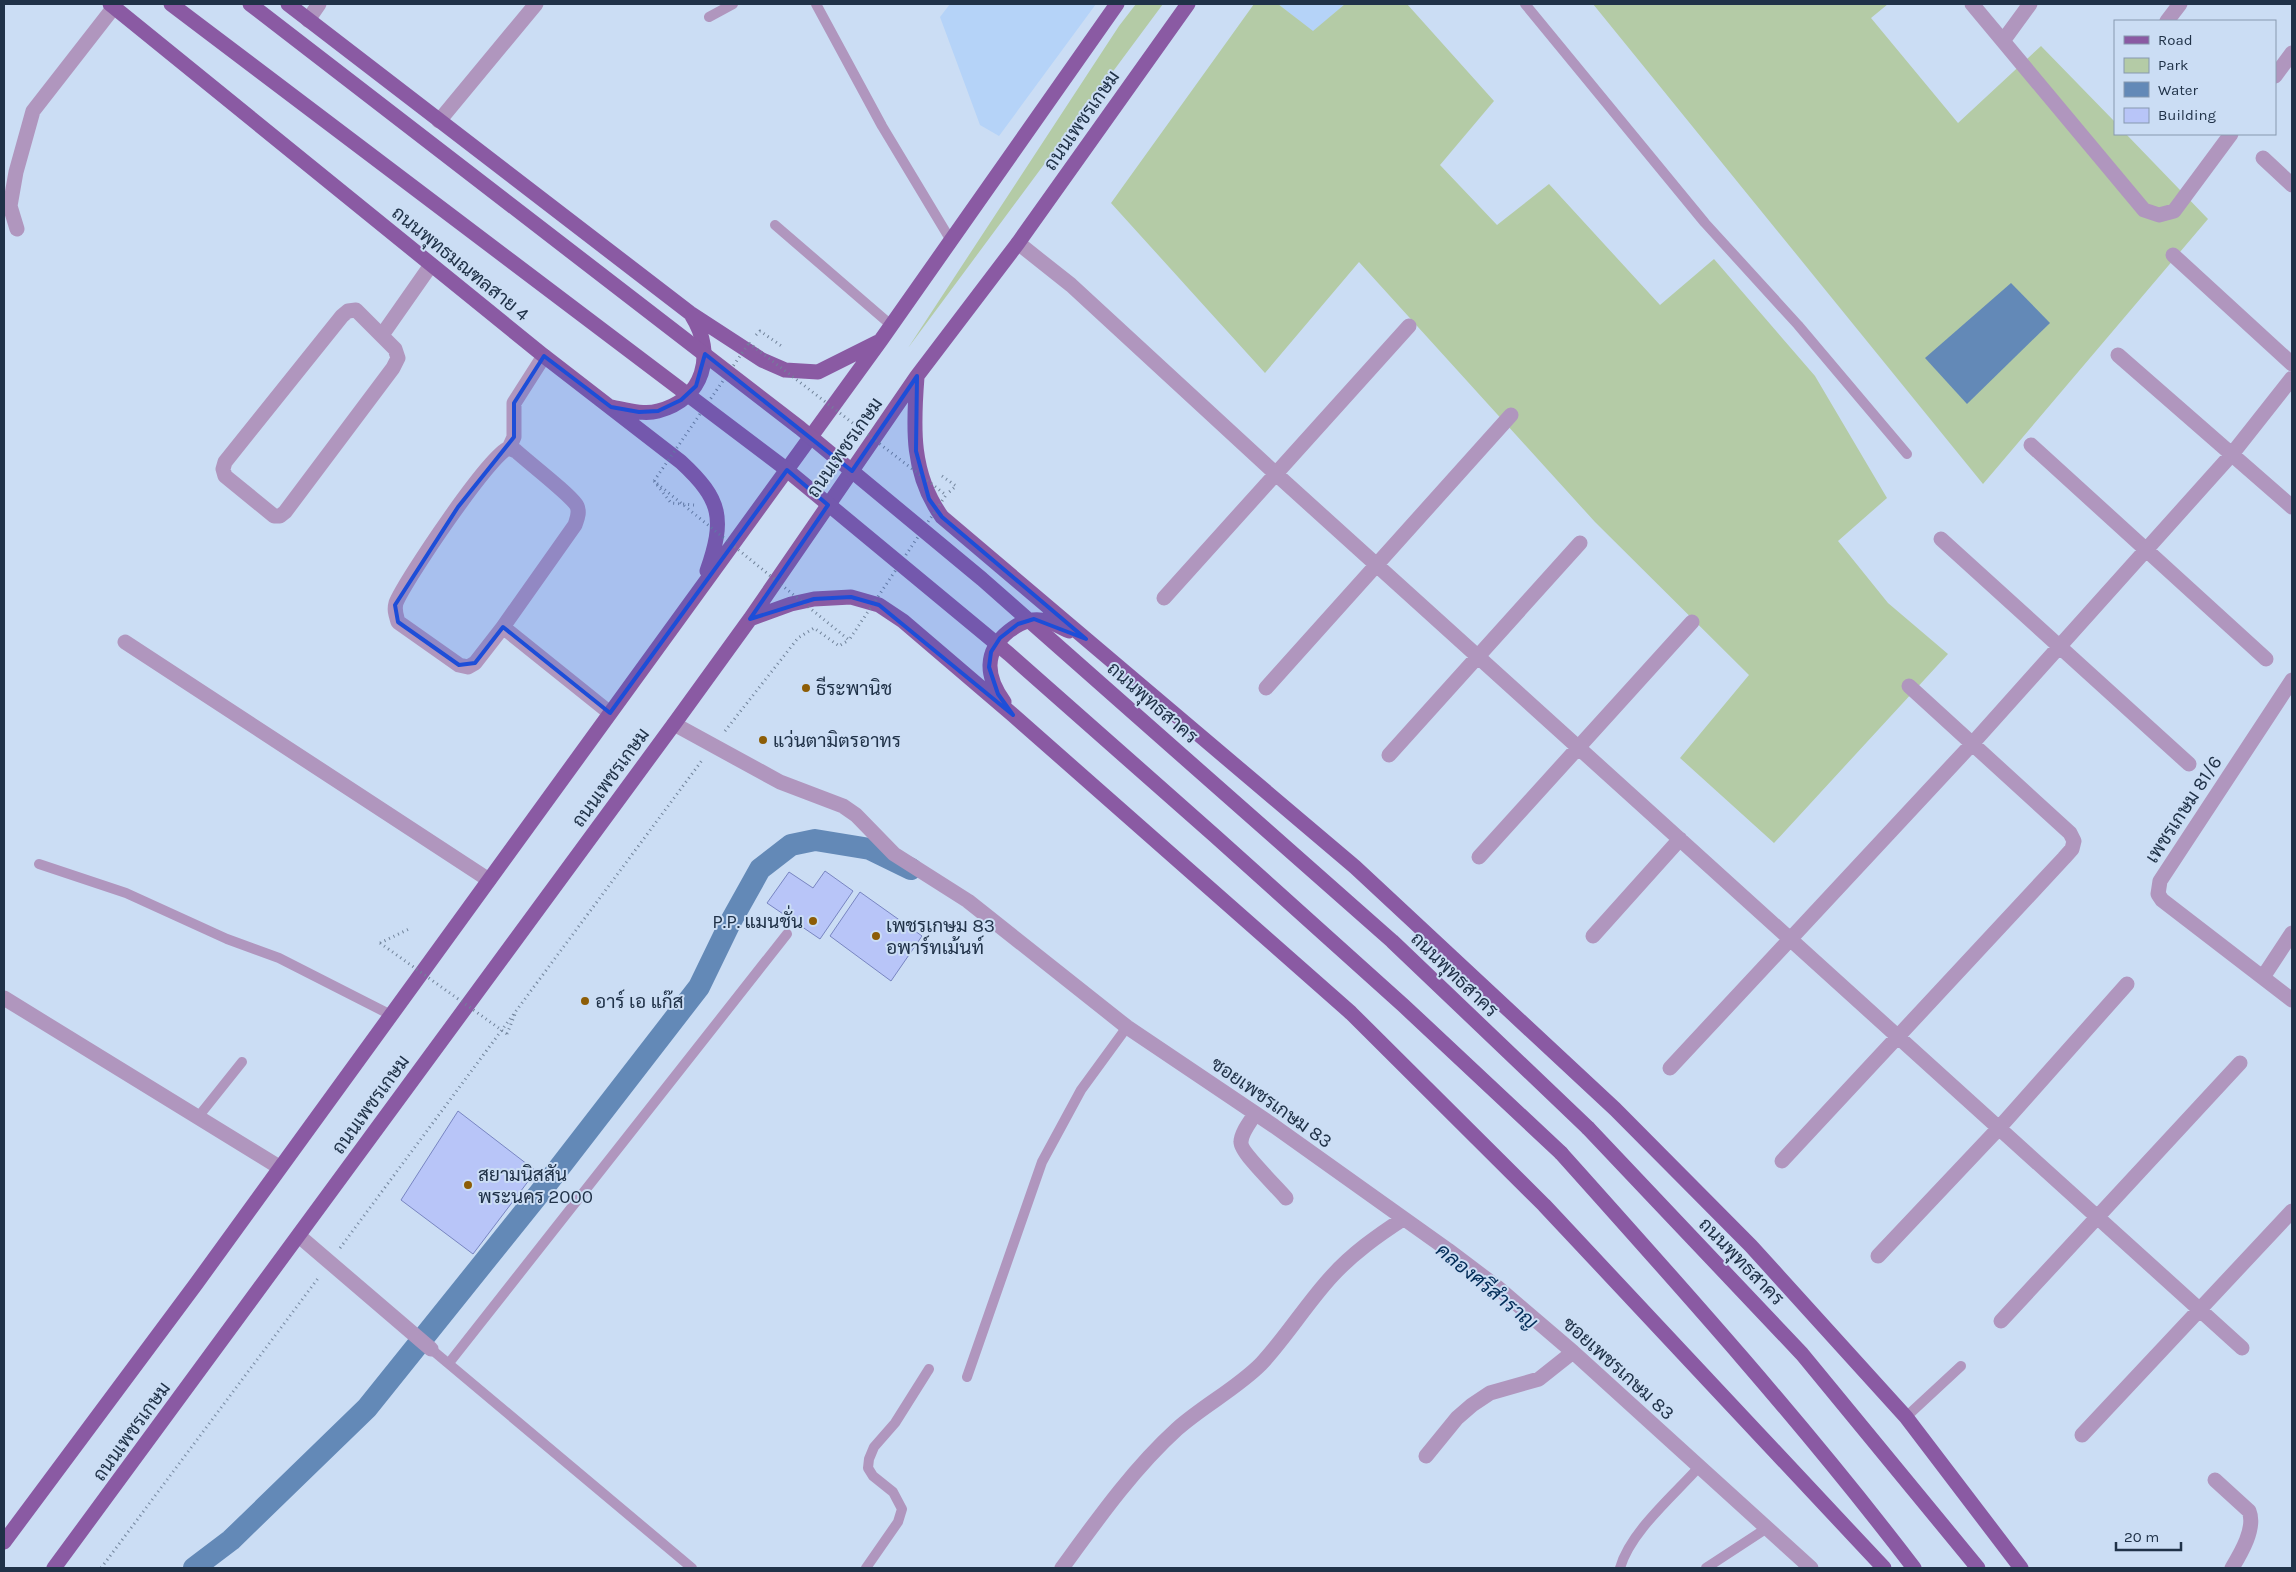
<svg xmlns="http://www.w3.org/2000/svg" width="2296" height="1572" font-family="Karla,Sarabun,sans-serif">
	<rect width="100%" height="100%" fill="#cbddf4"/>
	<path fill="#b5d3f8" d="M 950,4 L 1096,4 L 999,136 L 980,125 L 940,17 Z
		M 1278,4 L 1345,4 L 1313,32 Z"/>
	<path fill="#b4cba6" d="M 1136,4 L 1163,4 L 908,348 L 1119,26 Z
		M 1254,4 L 1278,4 L 1313,31 L 1345,4 L 1407,4 L 1494,101 L 1440,165 L 1497,225 L 1549,184 L 1660,305 L 1714,259 L 1815,376 L 1887,498 L 1838,541 L 1888,603 L 1948,654 L 1774,843 L 1680,758 L 1749,675 L 1595,522 L 1359,262 L 1265,373 L 1111,203 Z
		M 1593,4 L 1888,4 L 1871,18 L 1958,123 L 2041,46 L 2115,122 L 2115,134 L 2126,134 L 2208,219 L 1983,484 Z"/>
	<path fill="#6389b7" d="M 2011,283 L 2050,323 L 1967,404 L 1925,358 Z"/>
	<g fill="none" stroke-linecap="round" stroke-linejoin="round">
		<path stroke="#6389b7" stroke-width="22" d="M 194,1568 L 231,1540 L 367,1408 L 542,1190 L 699,987 L 731,921 L 760,869 L 791,845 L 815,840 L 870,849 L 911,869"/>
	</g>
	<path fill="#b8c5f8" stroke="#7885c1" d="M 825,871 L 853,891 L 820,939 L 767,903 L 789,872 L 813,888 Z
		M 860,892 L 922,936 L 891,981 L 830,936 Z
		M 458,1111 L 536,1171 L 473,1254 L 401,1200 Z"/>
	<g fill="none" stroke-linecap="round" stroke-linejoin="round">
		<path stroke="#71839a" stroke-width="3" stroke-dasharray="1 4" stroke-linecap="butt" d="M 756,335 L 760,331 L 783,347
			M 942,476 L 956,486 L 948,493
			M 654,481 L 671,503 L 694,505
			M 725,731 L 798,638 L 814,628 L 839,646 L 849,640
			M 380,943 L 411,928
			M 507,1034 L 515,1014
			M 340,1248 L 703,759
			M 101,1568 L 319,1277"/>
		<path stroke="#b096be" stroke-width="10" d="M 816,4 L 882,126 L 950,239
			M 1525,4 L 1705,223 L 1798,325 L 1907,454
			M 709,17 L 733,4
			M 775,225 L 891,325
			M 39,864 L 126,893 L 227,939 L 279,958 L 391,1015
			M 198,1117 L 242,1062
			M 431,1349 L 692,1568
			M 449,1363 L 787,934
			M 967,1377 L 1042,1162 L 1081,1090 L 1127,1027
			M 1906,1417 L 1961,1366
			M 866,1568 L 898,1522 L 902,1509 L 893,1492 L 873,1476 L 868,1468 L 869,1459 L 874,1447 L 895,1423 L 929,1369
			M 1620,1568 C 1630,1532 1674,1495 1699,1467
			M 1706,1568 L 1767,1528"/>
		<path stroke="#b096be" stroke-width="15" d="M 1972,4 L 2144,210 L 2159,215 L 2174,211 L 2231,134
			M 308,20 L 319,4
			M 2167,21 L 2180,4
			M 2003,41 L 2030,4
			M 2275,76 L 2292,53
			M 439,121 L 536,4
			M 2263,158 L 2292,185
			M 17,229 L 10,206 L 16,172 L 33,111 L 114,7
			M 1018,243 L 1071,285 L 1276,474 L 2242,1348
			M 2173,255 L 2292,364
			M 356,310 L 395,349 L 398,358 L 393,368 L 285,512 L 280,516 L 274,516 L 225,476 L 223,469 L 225,462 L 342,316 L 348,311 Z
			M 382,335 L 431,265
			M 2118,355 L 2292,507
			M 2031,445 L 2266,659
			M 509,448 L 516,451 C 528,462 572,496 577,506 C 580,513 577,519 575,525 L 503,627 L 475,663 L 468,667 L 459,665 L 398,622 C 396,615 394,610 396,603 C 404,582 492,451 509,448 Z
			M 509,448 L 514,437 L 514,403 L 544,356
			M 1941,539 L 2189,764
			M 1164,598 L 1409,326
			M 503,627 L 610,713
			M 125,642 L 489,880
			M 2292,680 L 2160,881 L 2158,894 L 2162,900 L 2292,1000
			M 1266,688 L 1511,415
			M 674,724 L 780,782 L 843,806 L 856,815 L 894,854 L 968,901 L 1127,1027 L 1274,1126 L 1448,1250 L 1497,1287 L 1573,1352 L 1811,1568
			M 1389,755 L 1580,543
			M 1479,857 L 1692,622
			M 1593,936 L 1680,839
			M 2263,977 L 2292,933
			M 4,998 L 279,1167
			M 1670,1068 L 1972,744 L 2232,454 L 2292,378
			M 1255,1114 C 1250,1122 1241,1133 1241,1142 C 1240,1152 1277,1187 1286,1198
			M 1782,1161 L 2064,858 L 2072,849 L 2074,841 L 2070,833 L 1909,686
			M 299,1236 L 431,1349
			M 1878,1256 L 1999,1128 L 2127,984
			M 2001,1321 L 2240,1063
			M 2082,1435 L 2292,1211
			M 1426,1456 L 1457,1418 L 1472,1405 L 1490,1393 L 1539,1379 L 1573,1352
			M 2215,1480 L 2249,1511 C 2256,1528 2241,1553 2232,1568
			M 1062,1568 C 1097,1520 1133,1469 1177,1429 C 1204,1405 1236,1389 1261,1364 C 1287,1336 1307,1303 1332,1276 C 1353,1253 1377,1236 1403,1219"/>
		<path stroke="#8a5aa3" stroke-width="15" d="M 110,4 L 544,356 L 681,462 C 722,500 725,519 707,571
			M 288,4 L 690,313 L 762,360 L 785,370 L 818,372 L 878,342
			M 917,377 C 913,428 911,474 942,517 L 1355,867 L 1615,1109 L 1751,1246 L 1906,1417 L 2021,1568
			M 612,407 C 627,410 644,415 658,411 C 704,399 716,354 692,316
			M 750,619 L 791,604 L 814,599 L 851,597 L 879,605 L 903,621 L 1013,715 L 1351,1013 L 1544,1205 L 1884,1568
			M 1004,702 C 986,677 983,652 1009,631 C 1016,626 1023,621 1033,620 C 1045,618 1058,626 1069,631
			M 1588,1128 L 1802,1354 L 1978,1568
			M 1561,1153 C 1682,1288 1804,1424 1914,1568
			M 4,1542 L 196,1284 L 881,340 L 1117,4
			M 54,1568 L 674,724 L 750,619 L 917,376 L 1018,243 L 1188,4"/>
		<path stroke="#71839a" stroke-width="3" stroke-dasharray="1 4" stroke-linecap="butt" d="M 749,343 L 946,495 L 849,640 L 654,481 Z
			M 380,943 L 507,1034"/>
		<path stroke="#8a5aa3" stroke-width="15" d="M 171,4 L 782,466 L 1009,654 L 1215,836 L 1404,1006 L 1561,1153
			M 250,4 L 800,428 L 982,579 L 1392,941 L 1588,1128"/>
	</g>
	<path fill="#1d4ed8" fill-opacity="0.2" stroke="#1d4ed8" stroke-width="4" stroke-linejoin="round" d="M 705,354 L 852,471 L 917,376 L 916,451 L 929,499 L 942,517 L 1086,639 L 1034,619 L 1018,624 L 1000,638 L 991,652 L 989,667 L 998,694 L 1013,715 L 879,605 L 851,597 L 814,599 L 750,619 L 828,505 L 787,470 L 610,713 L 503,627 L 475,663 L 459,665 L 398,622 L 395,605 L 458,507 L 514,437 L 514,403 L 544,356 L 611,407 L 639,412 L 658,411 L 681,400 L 696,386 Z"/>
	<g fill="#8d5d06" stroke="#cbddf4" stroke-width="2">
		<circle cx="806" cy="688" r="5"/>
		<circle cx="763" cy="740" r="5"/>
		<circle cx="813" cy="921" r="5"/>
		<circle cx="876" cy="936" r="5"/>
		<circle cx="585" cy="1001" r="5"/>
		<circle cx="468" cy="1185" r="5"/>
	</g>
	<g text-anchor="middle" stroke-width="4" stroke-linejoin="round" paint-order="stroke">
		<g font-size="19" fill="#203248" stroke="#cbddf4">
			<text transform="translate(1081 120) rotate(-55)" y="7">ถนนเพชรเกษม</text>
			<text transform="translate(461 263) rotate(39)" y="7">ถนนพุทธมณฑลสาย 4</text>
			<text transform="translate(844 447) rotate(-55)" y="7">ถนนเพชรเกษม</text>
			<text transform="translate(1153 702) rotate(41)" y="7">ถนนพุทธสาคร</text>
			<text transform="translate(610 777) rotate(-54)" y="7">ถนนเพชรเกษม</text>
			<text transform="translate(2183 809) rotate(-57)" y="7">เพชรเกษม 81/6</text>
			<text transform="translate(1455 974) rotate(44)" y="7">ถนนพุทธสาคร</text>
			<text transform="translate(1272 1102) rotate(35)" y="7">ซอยเพชรเกษม 83</text>
			<text transform="translate(370 1104) rotate(-54)" y="7">ถนนเพชรเกษม</text>
			<text transform="translate(1742 1261) rotate(46)" y="7">ถนนพุทธสาคร</text>
			<text transform="translate(1619 1368) rotate(42)" y="7">ซอยเพชรเกษม 83</text>
			<text transform="translate(131 1431) rotate(-54)" y="7">ถนนเพชรเกษม</text>
		</g>
		<g font-size="19" fill="#203248" stroke="#cbddf4" text-anchor="start">
			<text x="816" y="695">ธีระพานิช</text>
			<text x="773" y="747">แว่นตามิตรอาทร</text>
			<text x="803" y="928" text-anchor="end">P.P. แมนชั่น</text>
			<text x="886" y="932">เพชรเกษม 83<tspan x="886" dy="22">อพาร์ทเม้นท์</tspan></text>
			<text x="595" y="1008">อาร์ เอ แก๊ส</text>
			<text x="478" y="1181">สยามนิสสัน<tspan x="478" dy="22">พระนคร 2000</tspan></text>
		</g>
		<g font-size="20" font-style="italic" fill="#022c58" stroke="#cbddf4">
			<text transform="translate(1487 1286) rotate(39)" y="7">คลองศรีสำราญ</text>
		</g>
	</g>
	<rect width="2296" height="1572" fill="none" stroke="#203248" stroke-width="10"/>
	<rect x="2114" y="20" width="162" height="115" fill="#cbddf4" stroke="#8799af"/>
	<rect x="2124" y="36" width="25" height="8" fill="#8a5aa3" stroke="#8799af"/>
	<text x="2158" y="45" font-size="15" fill="#203248">Road</text>
	<rect x="2124" y="58" width="25" height="15" fill="#b4cba6" stroke="#8799af"/>
	<text x="2158" y="70" font-size="15" fill="#203248">Park</text>
	<rect x="2124" y="82" width="25" height="15" fill="#6389b7" stroke="#8799af"/>
	<text x="2158" y="95" font-size="15" fill="#203248">Water</text>
	<rect x="2124" y="108" width="25" height="15" fill="#b8c5f8" stroke="#8799af"/>
	<text x="2158" y="120" font-size="15" fill="#203248">Building</text>
	<path d="M2116 1542v8h65v-8" fill="none" stroke="#203248" stroke-width="2.5"/>
	<text x="2124" y="1542" font-size="15" fill="#203248" stroke="#cbddf4" stroke-width="4" paint-order="stroke">20 m</text>
</svg>
